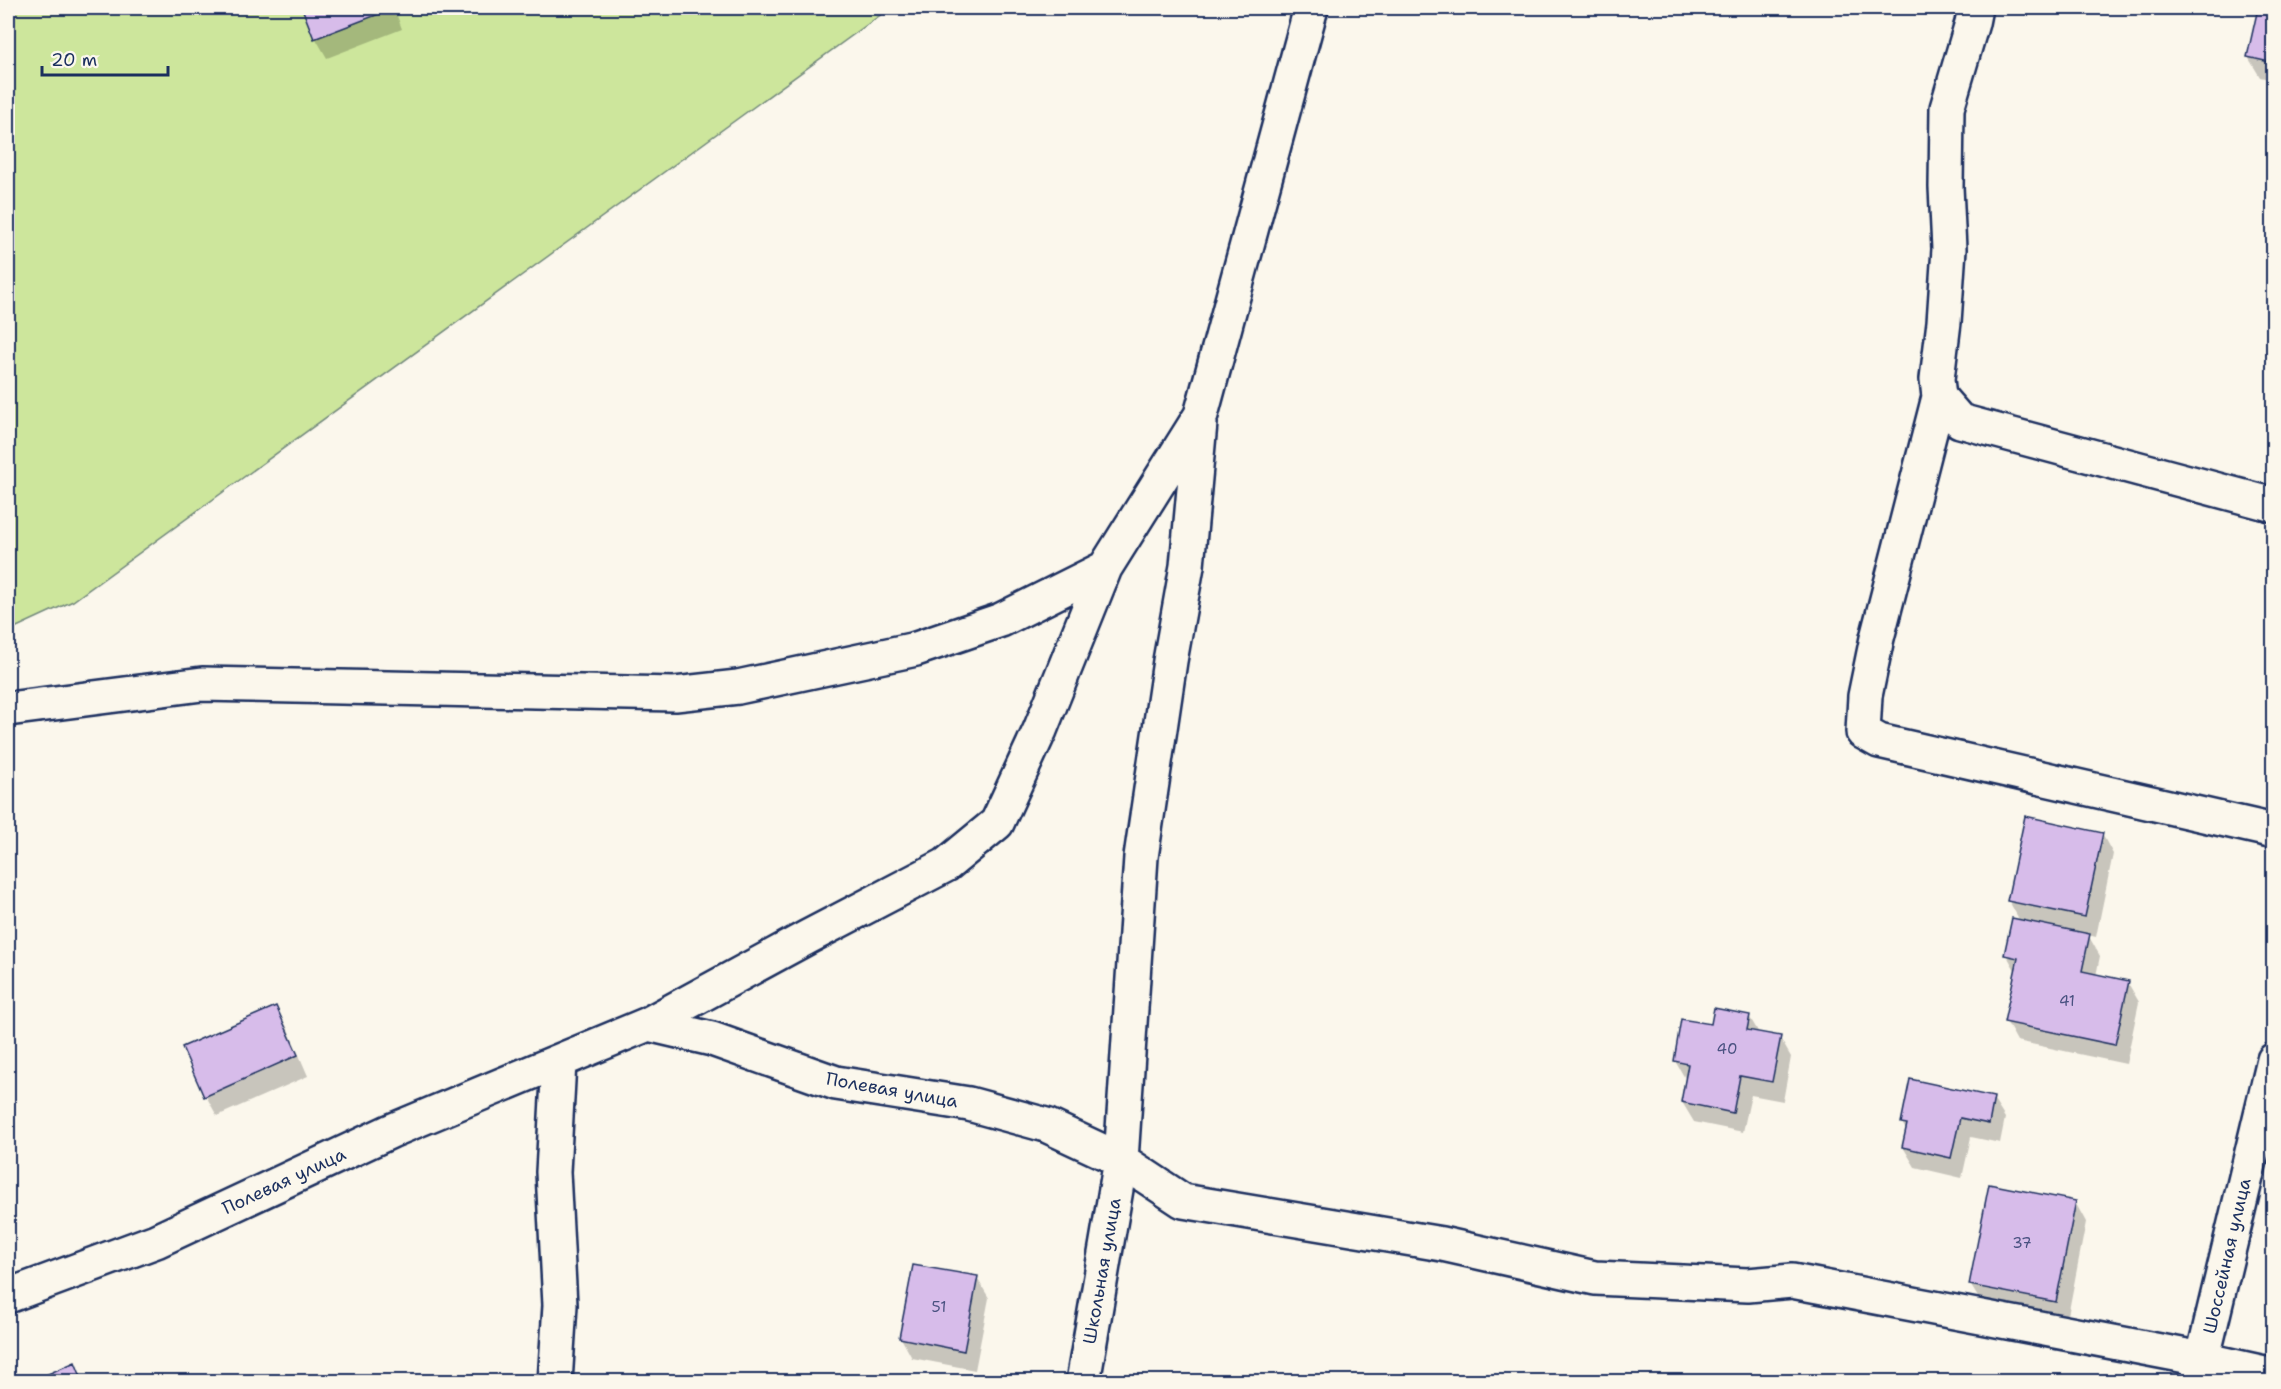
<svg xmlns="http://www.w3.org/2000/svg" width="2281" height="1389" font-family="'Shantell Sans',sans-serif">
	<rect width="100%" height="100%" fill="#fbf7ec"/>
	<filter id="ink" filterUnits="userSpaceOnUse"><feTurbulence type="fractalNoise" baseFrequency=".0167" numOctaves="2"/><feDisplacementMap in="SourceGraphic" scale="12" xChannelSelector="R" yChannelSelector="G"/><feConvolveMatrix kernelMatrix="1 2 1 2 8 2 1 2 1" color-interpolation-filters="sRGB"/></filter>
	<g filter="url(#ink)">
		<path fill="#cde69c" stroke="#748a7d" stroke-width="1.5" d="M 8,8 L 890,8 L 73,601 L 8,631 Z"/>
		<path fill="#0003" d="M 304,8 L 394,8 L 402,29 L 327,58 L 316,39 Z
			M 2259,8 L 2274,8 L 2274,80 L 2260,77 L 2248,57 Z
			M 2102,834 L 2113,854 L 2096,937 L 2088,935 L 2100,956 L 2096,976 L 2128,983 L 2139,1002 L 2126,1064 L 2017,1041 L 2006,1021 L 2016,972 L 2006,954 L 2020,921 L 2009,901 Z
			M 276,1008 L 287,1027 L 308,1076 L 217,1116 L 206,1096 L 184,1048 Z
			M 1749,1016 L 1759,1033 L 1780,1038 L 1791,1057 L 1783,1101 L 1751,1095 L 1743,1132 L 1694,1122 L 1682,1102 L 1686,1080 L 1675,1061 L 1712,1026 Z
			M 1993,1099 L 2005,1118 L 2000,1143 L 1971,1137 L 1962,1178 L 1915,1167 L 1903,1147 L 1907,1131 L 1902,1123 Z
			M 2075,1202 L 2086,1222 L 2067,1321 L 1982,1304 L 1970,1284 Z
			M 977,1278 L 989,1298 L 975,1370 L 912,1358 L 901,1338 Z"/>
		<path fill="#d7bcea" stroke="#1b2f5e" stroke-width="1.5" d="M 302,8 L 392,8 L 392,9 L 314,39 Z
			M 2258,8 L 2274,8 L 2274,63 L 2247,57 Z
			M 2025,816 L 2103,833 L 2085,917 L 2007,901 Z
			M 2012,918 L 2090,934 L 2082,971 L 2129,981 L 2115,1045 L 2004,1022 L 2018,958 L 2004,955 Z
			M 276,1006 L 298,1055 L 204,1097 L 182,1047 Z
			M 1714,1008 L 1750,1015 L 1747,1030 L 1781,1036 L 1772,1082 L 1740,1076 L 1733,1113 L 1681,1102 L 1688,1064 L 1674,1061 L 1681,1019 L 1711,1024 Z
			M 1910,1079 L 1994,1097 L 1989,1124 L 1960,1118 L 1951,1158 L 1902,1147 L 1907,1124 L 1901,1123 Z
			M 1989,1184 L 2076,1201 L 2056,1302 L 1969,1285 Z
			M 913,1265 L 978,1276 L 964,1351 L 899,1338 Z
			M 75,1362 L 83,1382 L 30,1382 Z"/>
		<g fill="none" stroke-linecap="round" stroke-linejoin="round">
			<defs>
				<path id="minor" d="M 1975,8 L 1972,23 L 1947,108 L 1946,187 L 1949,249 L 1944,322 L 1937,379 L 1939,397 L 1960,421 L 2274,505
					M 1939,397 L 1877,638 L 1865,696 L 1863,732 L 1879,741 L 2274,831
					M 8,709 L 202,684 L 675,694 L 738,687 L 916,649 L 1001,620 L 1105,568
					M 648,1024 L 808,937 L 946,865 L 997,823 L 1040,730 L 1105,568 L 1201,415 L 1311,8
					M 8,1296 L 156,1241 L 391,1131 L 648,1024 L 712,1039 L 836,1083 L 969,1104 L 1046,1125 L 1121,1160 L 1183,1201 L 1442,1244 L 1595,1278 L 1748,1285 L 1792,1281 L 2202,1359 L 2274,1375
					M 555,1382 L 560,1305 L 553,1172 L 559,1062
					M 1083,1382 L 1121,1160 L 1141,857 L 1170,661 L 1187,566 L 1200,423
					M 2197,1382 L 2274,1060"/>
			</defs>
			<use href="#minor" stroke="#1b2f5e" stroke-width="38"/>
			<use href="#minor" stroke="#fbf7ec" stroke-width="33"/>
		</g>
	</g>
	<g text-anchor="middle" stroke-width="4.5" stroke-linejoin="round" paint-order="stroke">
		<g font-size="15" fill="#4a5281">
			<text x="2067" y="1006">41</text>
			<text x="1727" y="1054">40</text>
			<text x="2022" y="1248">37</text>
			<text x="939" y="1312">51</text>
		</g>
		<g font-size="18" fill="#1b2f5e" stroke="#fbf7ec">
			<text transform="translate(892 1090) rotate(10)" y="6">Полевая улица</text>
			<text transform="translate(284 1181) rotate(-25)" y="6">Полевая улица</text>
			<text transform="translate(2227 1256) rotate(-77)" y="6">Шоссейная улица</text>
			<text transform="translate(1102 1271) rotate(-80)" y="6">Школьная улица</text>
		</g>
	</g>
	<rect width="2281" height="1389" fill="none" stroke="#fbf7ec" stroke-width="30"/>
	<rect x="15" y="15" width="2251" height="1359" fill="none" stroke="#1b2f5e" stroke-width="2" filter="url(#ink)"/>
	<path d="M42 66v9h126v-9" fill="none" stroke="#1b2f5e" stroke-width="3"/>
	<text x="51" y="66" font-size="18" fill="#1b2f5e" stroke="#fbf7ec" stroke-width="4.5" paint-order="stroke">20 m</text>
</svg>
